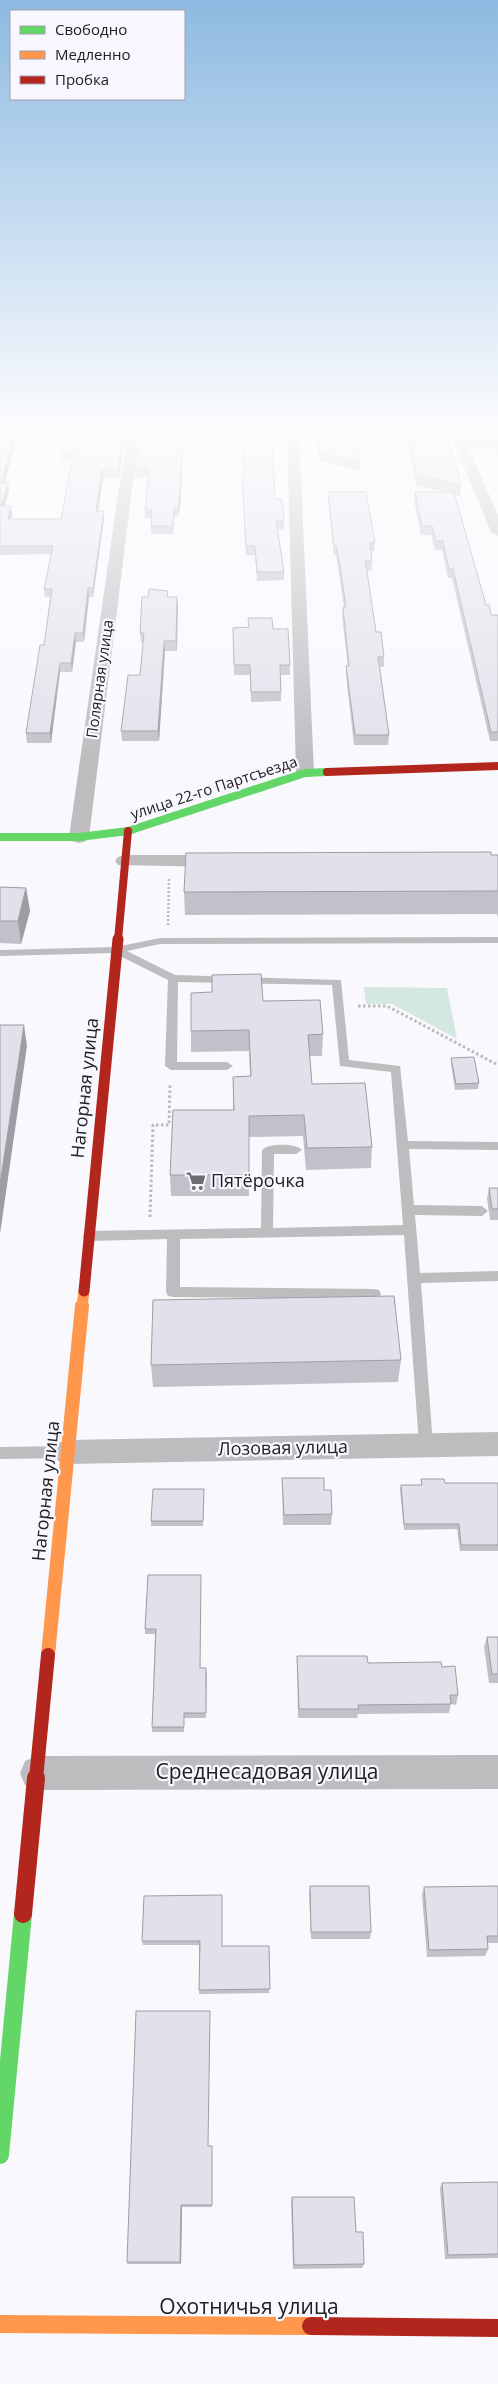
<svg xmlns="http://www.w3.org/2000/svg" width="498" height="2384" font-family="'Open Sans',sans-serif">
	<rect width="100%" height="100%" fill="#f9f8fd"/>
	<path fill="#d4e7e0" d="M 364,987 L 447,988 L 457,1039 L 392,1004 L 366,1004 Z"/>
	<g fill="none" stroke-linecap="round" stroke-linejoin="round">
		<path stroke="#bcbbbc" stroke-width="2.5" stroke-dasharray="2 2" stroke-linecap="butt" d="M 168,925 L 169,879"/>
		<path stroke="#bcbbbc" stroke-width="3" stroke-dasharray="2.5 2.5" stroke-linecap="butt" d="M 358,1006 L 387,1006 L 498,1065
			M 150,1217 L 153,1125 L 169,1125 L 170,1084"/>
		<path fill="#bebcbe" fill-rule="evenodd" d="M 498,937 L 498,943 L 160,944 L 127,951 L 175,975 L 341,980 L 349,1060 L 400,1066 L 408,1141 L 498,1142 L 498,1150 L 409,1149 L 414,1205 L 482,1206 L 488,1211 L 482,1216 L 415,1215 L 420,1273 L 498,1271 L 498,1281 L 421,1283 L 433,1445 L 431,1449 L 426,1451 L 421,1449 L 419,1445 L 404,1235 L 180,1239 L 180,1287 L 374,1289 L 379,1290 L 381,1294 L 379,1298 L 374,1299 L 173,1297 L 168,1296 L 166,1292 L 167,1239 L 89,1241 L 84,1239 L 83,1236 L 84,1233 L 89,1231 L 261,1228 L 262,1150 C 268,1143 296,1143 302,1150 L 296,1154 L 274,1154 L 273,1228 L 403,1225 L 391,1072 L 340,1066 L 332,985 L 178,982 L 177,1062 L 227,1062 L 233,1066 L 227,1070 L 171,1070 L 165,1066 L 168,980 L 114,953 L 0,956 L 0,950 L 116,947 L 160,938 Z
			M 68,1446 L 73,1448 L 75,1452 L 73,1456 L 68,1458 L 0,1459 L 0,1447 Z"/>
		<path fill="#bebcbe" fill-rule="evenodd" d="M 127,432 L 139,432 L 89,837 L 86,841 L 79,843 L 72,841 L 69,837 Z
			M 287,432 L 299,432 L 314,773 L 311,777 L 299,777 L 296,773 Z
			M 452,432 L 464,432 L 467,441 L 498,441 L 498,449 L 469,449 L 498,515 L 498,536 L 491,532 L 455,445 Z
			M 125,855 L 221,855 L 228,857 L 231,861 L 228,865 L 221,867 L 118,865 L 115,861 L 118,857 Z
			M 498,1432 L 498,1456 L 68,1464 L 58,1461 L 53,1452 L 58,1443 L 68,1440 Z
			M 498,1755 L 498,1789 L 37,1790 L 25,1785 L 20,1773 L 25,1761 L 37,1756 Z"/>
		<path stroke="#63d668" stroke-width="8" d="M 0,837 L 79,837 L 128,831 L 305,773 L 327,772"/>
		<path stroke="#63d668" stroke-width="18" d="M 0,2155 L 23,1914"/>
		<path stroke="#ff974d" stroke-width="11" d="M 82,1307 L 84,1291"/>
		<path stroke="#ff974d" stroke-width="14" d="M 48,1655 L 82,1306"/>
		<path stroke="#ff974d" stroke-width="18" d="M 0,2324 L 311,2326"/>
		<path stroke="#b3261e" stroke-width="8" d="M 327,772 L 498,766
			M 118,940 L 128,831"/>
		<path stroke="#b3261e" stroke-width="11" d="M 84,1291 L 118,939"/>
		<path stroke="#b3261e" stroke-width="14" d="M 36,1779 L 48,1655"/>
		<path stroke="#b3261e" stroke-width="18" d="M 23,1914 L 36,1778
			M 311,2326 L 498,2328"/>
	</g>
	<path fill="#c2c1c9" d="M 0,432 L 25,432 L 24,437 L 17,437 L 5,483 L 8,483 L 9,491 L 5,506 L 12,514 L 11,519 L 61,519 L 72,461 L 62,461 L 61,453 L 66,432 L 125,432 L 119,478 L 103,478 L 98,511 L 104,511 L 104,519 L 93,597 L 89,597 L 84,642 L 76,642 L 72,672 L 60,672 L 51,743 L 27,743 L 26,733 L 44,645 L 50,597 L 45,597 L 44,589 L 51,554 L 0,555 Z
		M 140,432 L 181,501 L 178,517 L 174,517 L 173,534 L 151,534 L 151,518 L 145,518 L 145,510 L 148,477 L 135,478 L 135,469 Z
		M 237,432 L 272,432 L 275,499 L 284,521 L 284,530 L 278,530 L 284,572 L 284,580 L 257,581 L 255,555 L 246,555 L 242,483 L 242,475 L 244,475 L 243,440 L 237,440 Z
		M 316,432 L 355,432 L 360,463 L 360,471 L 320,461 Z
		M 405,432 L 446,432 L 461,485 L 460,496 L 455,495 L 486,605 L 491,615 L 498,615 L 498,741 L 490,741 L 452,578 L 448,578 L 442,550 L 435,550 L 431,535 L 421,535 L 414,501 L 415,492 L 445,492 L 416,485 Z
		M 491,432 L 498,432 L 498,440 L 493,439 Z
		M 498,443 L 498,456 L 496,451 L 497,444 Z
		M 328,492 L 375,542 L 374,551 L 371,551 L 372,561 L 372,570 L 367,571 L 376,632 L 384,657 L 384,667 L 380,667 L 389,735 L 388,745 L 354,745 L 346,676 L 346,666 L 348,666 L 342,617 L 343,607 L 344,607 L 336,555 L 334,555 L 328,501 Z
		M 148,597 L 177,597 L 177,651 L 165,651 L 159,741 L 122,741 L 121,731 L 140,675 L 143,643 L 141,643 L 140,633 Z
		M 248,618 L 273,629 L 290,665 L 290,675 L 281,675 L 281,701 L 251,702 L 250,675 L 234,675 L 233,628 L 248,628 Z
		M 491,855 L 498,855 L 498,919 L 497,914 L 185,915 L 184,892 Z
		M 0,887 L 26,888 L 30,911 L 21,944 L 0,943 Z
		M 263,1001 L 323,1034 L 322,1056 L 310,1056 L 312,1084 L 372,1147 L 371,1168 L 306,1170 L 303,1136 L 249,1137 L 249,1196 L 171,1196 L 170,1175 L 233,1110 L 233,1077 L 250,1076 L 249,1051 L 191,1052 L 191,1031 Z
		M 451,1058 L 479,1083 L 478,1089 L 455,1090 L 451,1064 Z
		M 489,1188 L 498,1188 L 498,1220 L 490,1220 L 487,1199 Z
		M 401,1360 L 398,1382 L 153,1387 L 151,1365 Z
		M 282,1478 L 324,1490 L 332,1514 L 331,1525 L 283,1525 Z
		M 421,1479 L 445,1483 L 498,1483 L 498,1551 L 460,1551 L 457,1529 L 404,1530 L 400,1490 L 401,1485 L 421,1485 Z
		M 204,1495 L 203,1526 L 151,1526 L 151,1521 Z
		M 148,1575 L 200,1668 L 207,1673 L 206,1718 L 184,1718 L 184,1732 L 152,1732 L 152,1727 L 155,1634 L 145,1634 L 145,1629 Z
		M 487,1637 L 498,1637 L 498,1683 L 489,1683 L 484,1647 Z
		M 297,1656 L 368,1663 L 442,1667 L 458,1695 L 456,1705 L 451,1704 L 449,1713 L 358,1714 L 357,1718 L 298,1718 L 297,1666 Z
		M 310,1886 L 371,1932 L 370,1939 L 311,1939 L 309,1894 Z
		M 498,1886 L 498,1943 L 488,1943 L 488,1949 L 485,1956 L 427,1957 L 422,1895 L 424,1887 Z
		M 144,1896 L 222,1946 L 269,1946 L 269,1993 L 199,1994 L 199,1945 L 143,1945 L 142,1941 Z
		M 208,2146 L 212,2207 L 182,2207 L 181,2264 L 127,2264 L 127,2262 Z
		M 498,2182 L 498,2258 L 445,2259 L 440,2188 L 442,2183 Z
		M 292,2197 L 356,2232 L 364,2264 L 362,2268 L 293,2269 L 291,2202 Z"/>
	<path fill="#9e9da4" d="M 15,432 L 16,432 L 17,437 L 2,491 L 1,483 Z
		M 124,432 L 125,432 L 125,433 L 119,478 L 118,470 Z
		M 183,432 L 181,501 L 178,517 L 178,508 Z
		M 102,470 L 103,478 L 97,519 L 96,511 Z
		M 8,483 L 9,491 L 2,514 L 1,506 Z
		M 11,506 L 12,514 L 9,527 L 8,519 Z
		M 174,508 L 174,517 L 173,534 L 173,526 Z
		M 104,511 L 104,519 L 93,597 L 93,588 Z
		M 88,588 L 89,597 L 84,642 L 83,633 Z
		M 177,597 L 178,606 L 177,651 L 176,641 Z
		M 75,633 L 76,642 L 72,672 L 71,663 Z
		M 164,641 L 165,651 L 159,741 L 158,731 Z
		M 60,663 L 60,672 L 51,743 L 50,733 Z
		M 26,888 L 30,911 L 21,944 L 18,921 Z
		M 24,1025 L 27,1046 L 0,1234 L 0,1184 Z
		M 181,2205 L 182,2207 L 181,2264 L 180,2262 Z"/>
	<path fill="#e2e0ea" stroke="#9e9da4" d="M 0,432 L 15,432 L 1,483 L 8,483 L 1,506 L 11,506 L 8,519 L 61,519 L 73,453 L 61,453 L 66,432 L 124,432 L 118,470 L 102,470 L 96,511 L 104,511 L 93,588 L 88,588 L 83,633 L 75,633 L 71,663 L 60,663 L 50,733 L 26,733 L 40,645 L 44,645 L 52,589 L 44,589 L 53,546 L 0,546 Z
		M 140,432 L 183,432 L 180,493 L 178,508 L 174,508 L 173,526 L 151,526 L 152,510 L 145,510 L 149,469 L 135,469 Z
		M 237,432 L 272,432 L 275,499 L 282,499 L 284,521 L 276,521 L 284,572 L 257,572 L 255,546 L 246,546 L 242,475 L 244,475 L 243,432 Z
		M 317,432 L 355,432 L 360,463 L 320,453 Z
		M 408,432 L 446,432 L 461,485 L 417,474 Z
		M 328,492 L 366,492 L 375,542 L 370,542 L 372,561 L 365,561 L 366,565 L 376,632 L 381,632 L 384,657 L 378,657 L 389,735 L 355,735 L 346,666 L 349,666 L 343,607 L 346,607 L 340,565 L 336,546 L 334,546 Z
		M 415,492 L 454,492 L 486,605 L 489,605 L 491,615 L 498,615 L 498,732 L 491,732 L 453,569 L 449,569 L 443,541 L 436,541 L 432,526 L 422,526 Z
		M 149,589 L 168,591 L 167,597 L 177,597 L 176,641 L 164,641 L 158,731 L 121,731 L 128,675 L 140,675 L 144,633 L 140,633 L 142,597 L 148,597 Z
		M 248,618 L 272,618 L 273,629 L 288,629 L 290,665 L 280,665 L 281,692 L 251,692 L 250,665 L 234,665 L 233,628 L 249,627 Z
		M 491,852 L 491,855 L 498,855 L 498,891 L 184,892 L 186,853 Z
		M 0,887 L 26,888 L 18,921 L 0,921 Z
		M 261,974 L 263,1001 L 320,1000 L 323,1034 L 308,1035 L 312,1084 L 365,1083 L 372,1147 L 307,1148 L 304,1115 L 249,1116 L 249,1175 L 170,1175 L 173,1110 L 234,1110 L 233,1077 L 251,1076 L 249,1030 L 191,1031 L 191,993 L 212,992 L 212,975 Z
		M 0,1025 L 24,1025 L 0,1184 Z
		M 474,1057 L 479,1083 L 456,1084 L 451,1058 Z
		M 489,1188 L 498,1188 L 498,1209 L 492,1209 Z
		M 394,1296 L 401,1360 L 151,1365 L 153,1300 Z
		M 282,1478 L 324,1478 L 324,1490 L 331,1490 L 332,1514 L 284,1515 Z
		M 421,1479 L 444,1479 L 445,1483 L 498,1483 L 498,1545 L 461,1545 L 459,1524 L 404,1524 L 401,1485 L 422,1485 Z
		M 153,1489 L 204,1489 L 203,1521 L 151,1521 Z
		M 148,1575 L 201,1575 L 200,1668 L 206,1668 L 206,1713 L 184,1713 L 184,1727 L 152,1727 L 156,1629 L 145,1629 Z
		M 487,1637 L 498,1637 L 498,1674 L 492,1674 Z
		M 297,1656 L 367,1656 L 368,1663 L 441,1662 L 442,1667 L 455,1666 L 458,1695 L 450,1695 L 451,1704 L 358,1705 L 359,1709 L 299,1709 Z
		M 310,1886 L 369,1886 L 371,1932 L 311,1932 Z
		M 498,1886 L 498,1936 L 487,1936 L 488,1949 L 429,1950 L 424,1887 Z
		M 222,1895 L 222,1946 L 269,1946 L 270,1989 L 199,1990 L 200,1941 L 142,1941 L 144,1896 Z
		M 136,2011 L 210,2011 L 208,2146 L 212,2146 L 212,2205 L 181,2205 L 180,2262 L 127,2262 Z
		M 498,2182 L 498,2254 L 448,2255 L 442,2183 Z
		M 292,2197 L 354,2197 L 356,2232 L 363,2232 L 364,2264 L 294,2265 Z"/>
	<linearGradient id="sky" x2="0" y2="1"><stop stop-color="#8dbae1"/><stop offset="0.56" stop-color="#fcfcfe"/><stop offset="1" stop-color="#fcfcfe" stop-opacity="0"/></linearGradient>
	<rect width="498" height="765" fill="url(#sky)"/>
	<defs>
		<symbol id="supermarket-bare" viewBox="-9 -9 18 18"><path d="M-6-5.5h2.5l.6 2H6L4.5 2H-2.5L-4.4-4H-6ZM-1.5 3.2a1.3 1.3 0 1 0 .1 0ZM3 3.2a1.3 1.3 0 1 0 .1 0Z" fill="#6d6c6f" stroke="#f8f6ff" stroke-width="2.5" paint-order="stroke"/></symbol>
	</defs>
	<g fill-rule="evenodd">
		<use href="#supermarket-bare" x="182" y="1167" width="28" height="28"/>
	</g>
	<g text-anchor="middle" stroke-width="4.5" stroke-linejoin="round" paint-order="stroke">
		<g font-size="15" fill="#212023" stroke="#f8f6ff">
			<text transform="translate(100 679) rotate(-82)" y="5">Полярная улица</text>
			<text transform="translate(214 788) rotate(-18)" y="5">улица 22-го Партсъезда</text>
		</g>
		<g font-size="18" fill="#212023" stroke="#f8f6ff">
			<text transform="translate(85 1088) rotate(-84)" y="6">Нагорная улица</text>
			<text transform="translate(283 1448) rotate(-1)" y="6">Лозовая улица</text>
			<text transform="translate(46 1491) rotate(-84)" y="6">Нагорная улица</text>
		</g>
		<g font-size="18" fill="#212023" stroke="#f8f6ff" text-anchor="start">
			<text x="211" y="1187">Пятёрочка</text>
		</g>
		<g font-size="21" fill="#212023" stroke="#f8f6ff">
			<text x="267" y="1779">Среднесадовая улица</text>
			<text x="249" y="2314">Охотничья улица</text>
		</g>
	</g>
	<rect x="10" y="10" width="175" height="90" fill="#f8f6ff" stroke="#a2a0a7"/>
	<rect x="20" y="26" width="25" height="8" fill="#63d668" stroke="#a2a0a7"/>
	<text x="55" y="35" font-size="15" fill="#212023">Свободно</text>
	<rect x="20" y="51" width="25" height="8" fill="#ff974d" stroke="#a2a0a7"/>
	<text x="55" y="60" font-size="15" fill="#212023">Медленно</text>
	<rect x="20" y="76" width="25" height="8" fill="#b3261e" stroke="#a2a0a7"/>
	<text x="55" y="85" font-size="15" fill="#212023">Пробка</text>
</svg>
